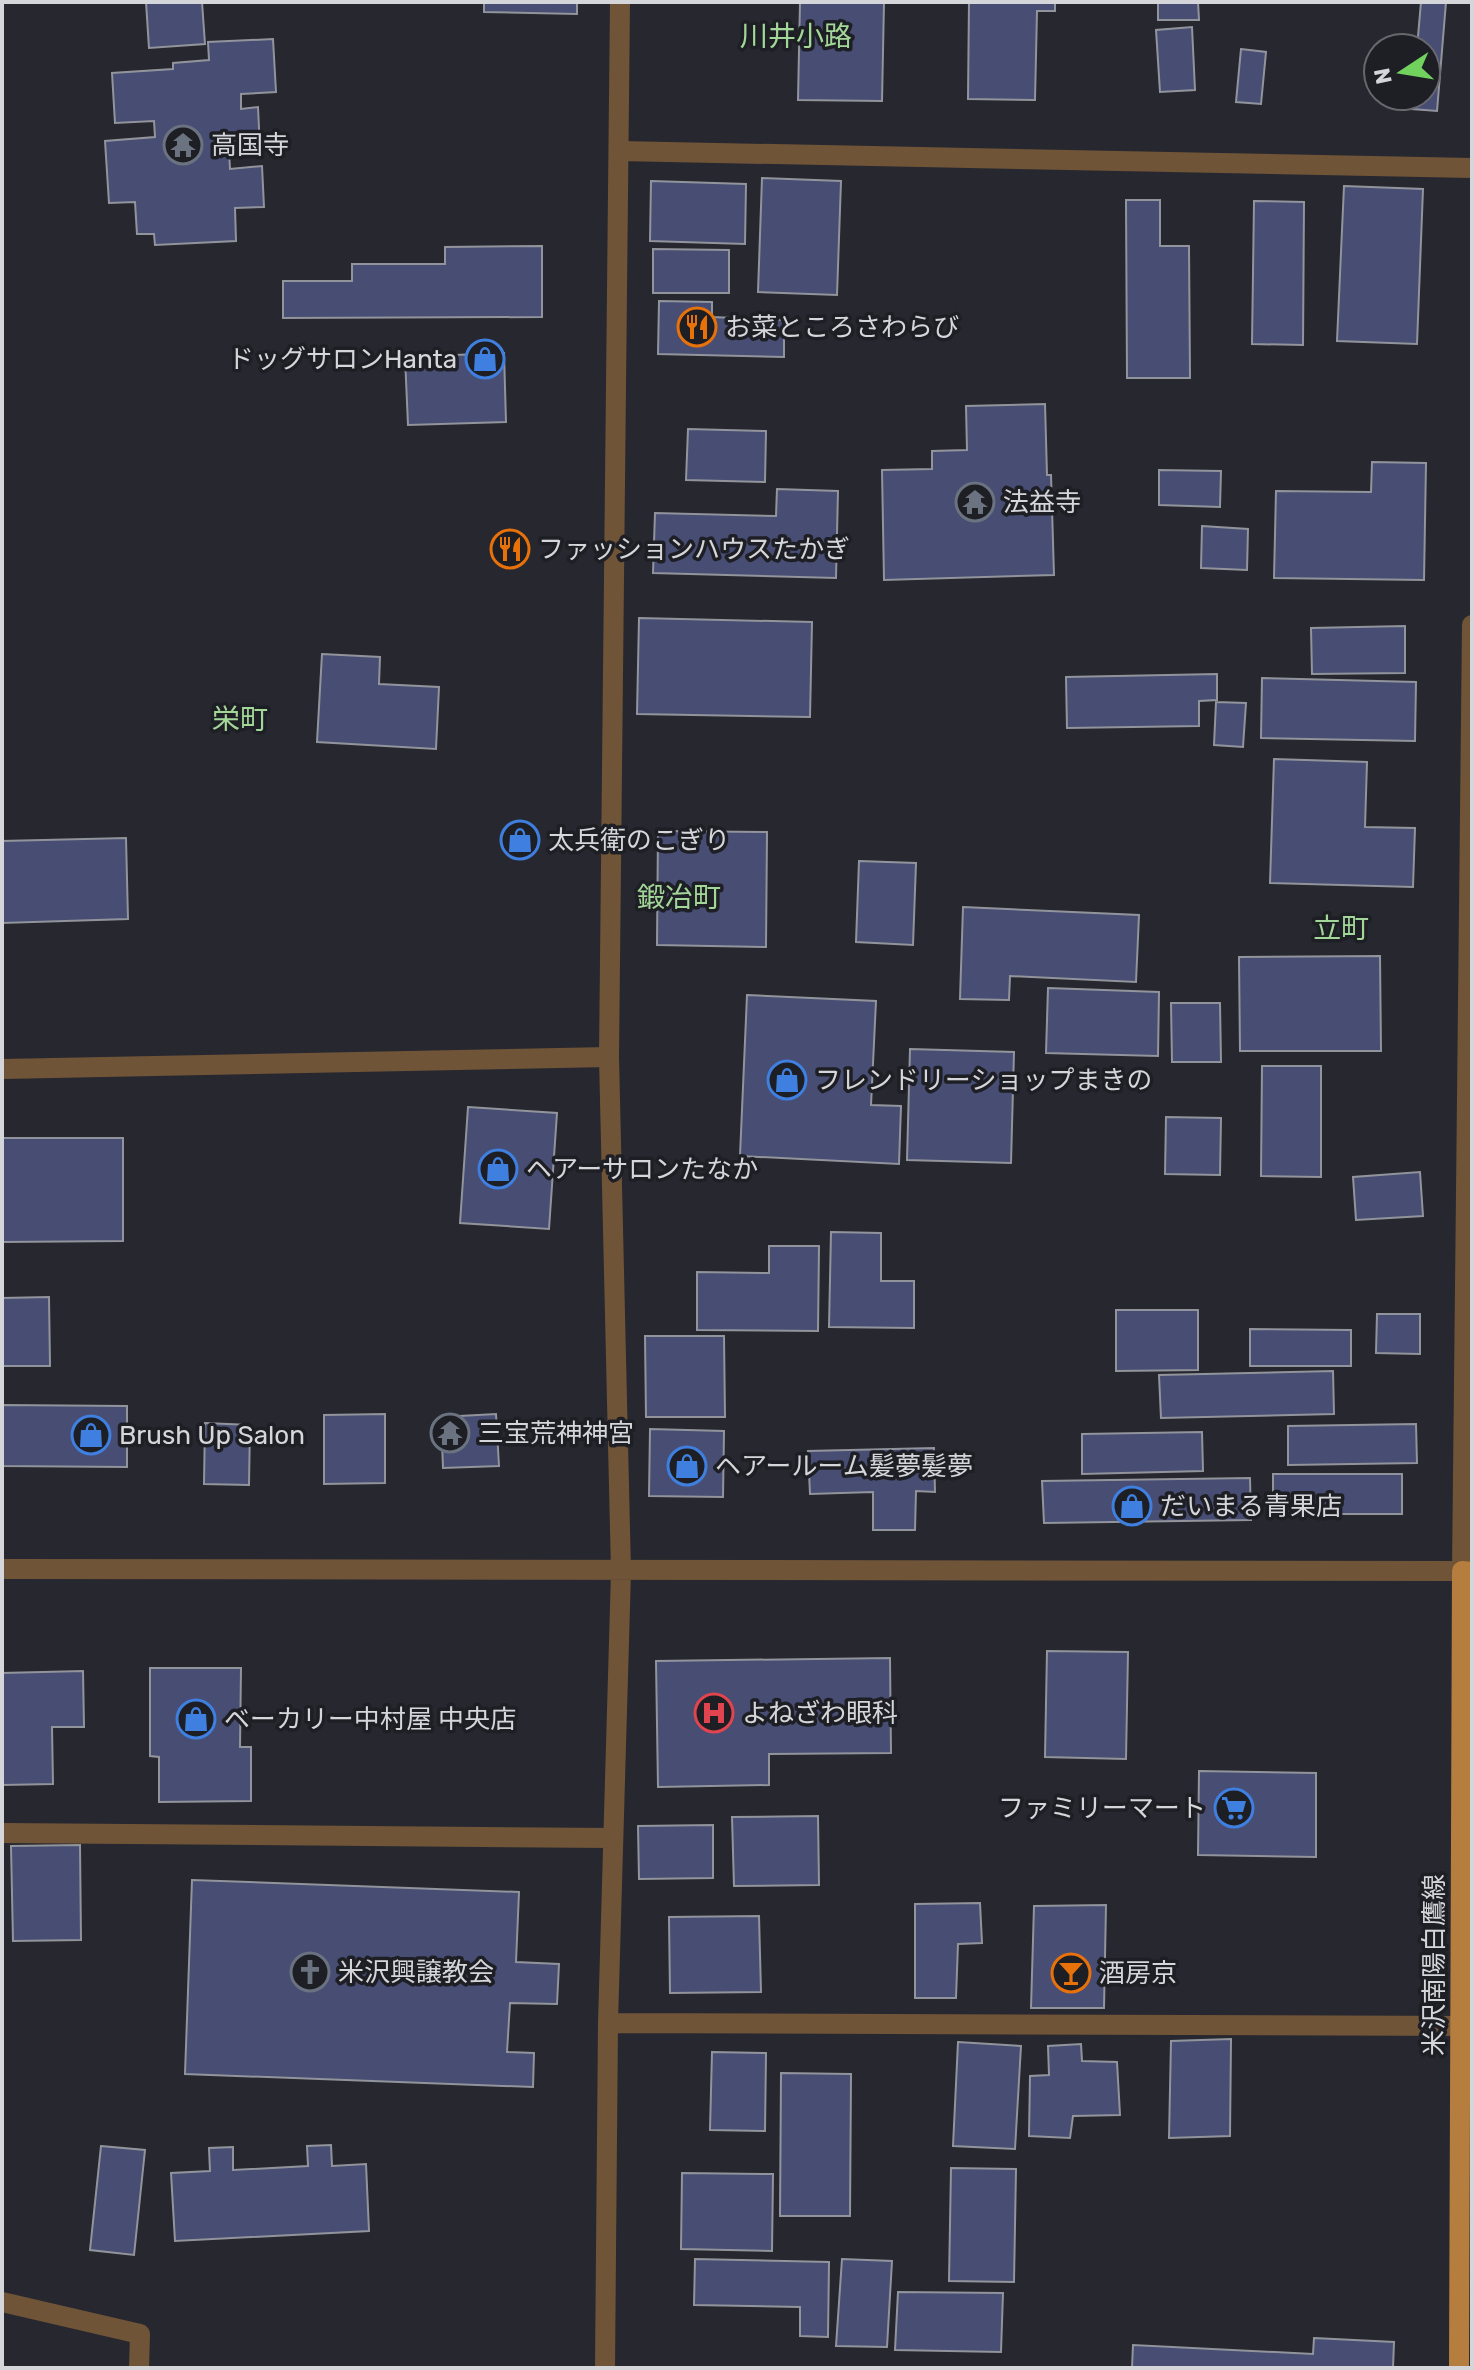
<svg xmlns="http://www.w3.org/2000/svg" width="1474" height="2370" font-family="Rubik,'Noto Sans JP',sans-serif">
	<rect width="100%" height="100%" fill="#27282f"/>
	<path fill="#474d73" stroke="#92949c" stroke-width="2" d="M 146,2 L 202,2 L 205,44 L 149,48 Z
		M 484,2 L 577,2 L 577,14 L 484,12 Z
		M 800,2 L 884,2 L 882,101 L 798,100 Z
		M 969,2 L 1055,2 L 1055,11 L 1037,11 L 1035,100 L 968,99 Z
		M 1158,2 L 1198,2 L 1199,20 L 1158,20 Z
		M 1421,2 L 1446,2 L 1437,111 L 1412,109 L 1413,96 L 1426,96 L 1426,48 L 1417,48 Z
		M 1192,27 L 1195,90 L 1160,92 L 1156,30 Z
		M 273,39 L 276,92 L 241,94 L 241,109 L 258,107 L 260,149 L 229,151 L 230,169 L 262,166 L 264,207 L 235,208 L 236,241 L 155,245 L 154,234 L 137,234 L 135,202 L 109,203 L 105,141 L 155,137 L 154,121 L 115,123 L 112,73 L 173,69 L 173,63 L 209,60 L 208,42 Z
		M 1241,49 L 1266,52 L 1261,104 L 1236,102 Z
		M 762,178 L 841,181 L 837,295 L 758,292 Z
		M 651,181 L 746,184 L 745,244 L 650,241 Z
		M 1344,186 L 1423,189 L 1417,344 L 1337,341 Z
		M 1126,200 L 1160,200 L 1160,246 L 1189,246 L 1190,378 L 1127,378 Z
		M 1254,201 L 1304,202 L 1303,345 L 1252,344 Z
		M 542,246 L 542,317 L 283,318 L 283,281 L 352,281 L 352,264 L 445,264 L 445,247 Z
		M 653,249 L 729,250 L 729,293 L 653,293 Z
		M 659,301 L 712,302 L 712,317 L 784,320 L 784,357 L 658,354 Z
		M 504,353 L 506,422 L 408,425 L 405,357 Z
		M 1045,404 L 1047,475 L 1051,475 L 1054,575 L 884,580 L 882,470 L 932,469 L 932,451 L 967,450 L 966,406 Z
		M 688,429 L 766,431 L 765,482 L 686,480 Z
		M 1372,462 L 1426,463 L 1424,580 L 1274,578 L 1276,491 L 1371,492 Z
		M 1159,470 L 1221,471 L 1220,507 L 1159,505 Z
		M 777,489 L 838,491 L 836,578 L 653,573 L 655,513 L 776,516 Z
		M 1202,526 L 1248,529 L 1247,570 L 1201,568 Z
		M 639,618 L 812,622 L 810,717 L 637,714 Z
		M 1405,626 L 1405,673 L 1312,674 L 1311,628 Z
		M 322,654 L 380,657 L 379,684 L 439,687 L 436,749 L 317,742 Z
		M 1217,674 L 1217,700 L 1199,701 L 1199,726 L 1067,728 L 1066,677 Z
		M 1262,678 L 1416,682 L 1415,741 L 1261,738 Z
		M 1216,702 L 1246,703 L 1243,747 L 1214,745 Z
		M 1274,759 L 1367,762 L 1365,827 L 1415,828 L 1413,887 L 1270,883 Z
		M 658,831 L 767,832 L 766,947 L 657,945 Z
		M 126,838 L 128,919 L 2,923 L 2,841 Z
		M 859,861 L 916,863 L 913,945 L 856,942 Z
		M 963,907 L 1139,915 L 1136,982 L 1010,976 L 1009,1000 L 960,999 Z
		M 1380,956 L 1381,1051 L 1240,1051 L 1239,957 Z
		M 1048,988 L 1159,992 L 1158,1056 L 1046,1053 Z
		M 747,995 L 876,1001 L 871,1105 L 901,1106 L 899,1164 L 740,1156 Z
		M 1171,1003 L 1220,1003 L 1221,1062 L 1172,1062 Z
		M 910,1049 L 1014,1052 L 1011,1163 L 907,1160 Z
		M 1262,1066 L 1321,1066 L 1321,1177 L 1261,1176 Z
		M 468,1107 L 557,1113 L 549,1229 L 460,1223 Z
		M 1166,1117 L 1221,1118 L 1220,1175 L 1165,1174 Z
		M 2,1138 L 123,1138 L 123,1241 L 2,1242 Z
		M 1420,1172 L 1423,1216 L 1356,1220 L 1353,1177 Z
		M 831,1232 L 881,1233 L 881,1281 L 914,1281 L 914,1328 L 829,1327 Z
		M 769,1246 L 819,1246 L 818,1331 L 697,1330 L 697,1272 L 769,1273 Z
		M 49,1297 L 50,1366 L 2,1366 L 2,1298 Z
		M 1116,1310 L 1198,1310 L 1198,1370 L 1116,1371 Z
		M 1377,1314 L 1420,1314 L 1420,1354 L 1376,1353 Z
		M 1250,1329 L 1351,1330 L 1351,1366 L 1250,1366 Z
		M 645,1336 L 724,1336 L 725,1417 L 646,1417 Z
		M 1333,1371 L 1334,1414 L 1161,1418 L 1159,1375 Z
		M 2,1405 L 127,1406 L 127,1467 L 2,1466 Z
		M 385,1414 L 385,1483 L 324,1484 L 324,1415 Z
		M 496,1414 L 499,1466 L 443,1468 L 441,1417 Z
		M 205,1423 L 250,1425 L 249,1485 L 204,1484 Z
		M 1416,1424 L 1417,1463 L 1288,1465 L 1288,1426 Z
		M 650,1429 L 724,1431 L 723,1497 L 649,1496 Z
		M 1202,1432 L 1203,1471 L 1082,1474 L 1082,1434 Z
		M 934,1448 L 935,1492 L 916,1491 L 915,1530 L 873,1530 L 873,1492 L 810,1494 L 808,1451 Z
		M 1273,1474 L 1402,1474 L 1402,1514 L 1273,1514 Z
		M 1250,1478 L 1251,1520 L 1044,1523 L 1042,1481 Z
		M 1047,1651 L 1128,1652 L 1126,1759 L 1045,1757 Z
		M 890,1658 L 891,1753 L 769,1754 L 769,1785 L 658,1787 L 656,1661 Z
		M 150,1668 L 241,1668 L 240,1747 L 251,1747 L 251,1801 L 159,1802 L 159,1757 L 150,1756 Z
		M 83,1671 L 84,1727 L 52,1727 L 53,1784 L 2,1785 L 2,1673 Z
		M 1199,1771 L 1316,1773 L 1316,1857 L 1198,1855 Z
		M 818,1816 L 819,1885 L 734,1886 L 732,1817 Z
		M 713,1825 L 713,1878 L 639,1879 L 638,1826 Z
		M 80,1845 L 81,1940 L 13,1941 L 11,1846 Z
		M 192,1880 L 519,1892 L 516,1962 L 559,1964 L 557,2004 L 510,2003 L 507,2052 L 534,2053 L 533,2087 L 185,2074 Z
		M 980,1903 L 982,1943 L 958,1944 L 956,1998 L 915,1998 L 915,1904 Z
		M 1106,1905 L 1104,2008 L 1031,2008 L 1034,1906 Z
		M 759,1916 L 761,1992 L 670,1993 L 669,1917 Z
		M 1231,2039 L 1230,2136 L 1169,2138 L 1171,2041 Z
		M 958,2042 L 1021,2046 L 1015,2149 L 953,2146 Z
		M 1081,2044 L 1082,2061 L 1117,2062 L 1120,2115 L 1073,2116 L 1070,2138 L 1029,2136 L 1030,2076 L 1049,2075 L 1048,2046 Z
		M 712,2052 L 766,2053 L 765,2131 L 710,2130 Z
		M 781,2073 L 851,2074 L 850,2216 L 780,2216 Z
		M 331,2145 L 332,2166 L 366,2164 L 369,2231 L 175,2241 L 171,2173 L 210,2171 L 209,2148 L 233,2147 L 233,2170 L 308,2166 L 307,2146 Z
		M 101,2146 L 145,2150 L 134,2255 L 90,2250 Z
		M 951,2168 L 1016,2169 L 1014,2282 L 949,2281 Z
		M 682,2173 L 773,2174 L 772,2251 L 681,2249 Z
		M 695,2259 L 829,2262 L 828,2337 L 800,2336 L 800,2307 L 694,2305 Z
		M 842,2259 L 892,2261 L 887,2347 L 836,2346 Z
		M 898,2292 L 1003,2293 L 1001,2352 L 895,2350 Z
		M 1314,2338 L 1394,2342 L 1393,2368 L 1132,2368 L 1133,2345 L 1313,2354 Z"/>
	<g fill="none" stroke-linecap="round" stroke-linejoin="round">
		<path stroke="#705438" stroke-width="20" d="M 619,151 L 1472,168
			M 2,1069 L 609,1057
			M 2,1569 L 1462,1571 L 1472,625
			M 2,1833 L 613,1838
			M 608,2023 L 1472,2026
			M 2,2302 L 140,2334 L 139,2368
			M 605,2368 L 608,2023 L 621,1572 L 609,1057 L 620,2"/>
		<path stroke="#b57e3f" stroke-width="20" d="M 1459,2368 L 1462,1571 L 1472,1572"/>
	</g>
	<defs>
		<symbol id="temple-ring" viewBox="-11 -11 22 22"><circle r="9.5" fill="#1e1f25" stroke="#6b7280" stroke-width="1.5"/><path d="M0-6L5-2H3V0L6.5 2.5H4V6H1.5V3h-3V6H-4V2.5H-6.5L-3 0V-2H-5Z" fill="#6b7280"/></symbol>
		<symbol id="restaurant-ring" viewBox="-11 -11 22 22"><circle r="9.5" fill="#1e1f25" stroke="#e8710a" stroke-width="1.5"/><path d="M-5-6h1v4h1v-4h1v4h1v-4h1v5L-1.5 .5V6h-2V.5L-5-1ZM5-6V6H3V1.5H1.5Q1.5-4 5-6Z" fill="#e8710a"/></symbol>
		<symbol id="shop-ring" viewBox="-11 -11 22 22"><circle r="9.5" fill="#1e1f25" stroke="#3f7fe0" stroke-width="1.5"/><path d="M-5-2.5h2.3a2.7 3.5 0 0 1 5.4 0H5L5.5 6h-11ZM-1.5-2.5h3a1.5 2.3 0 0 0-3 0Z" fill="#3f7fe0"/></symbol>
		<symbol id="hospital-ring" viewBox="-11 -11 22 22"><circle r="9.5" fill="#1e1f25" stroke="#e0444e" stroke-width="1.5"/><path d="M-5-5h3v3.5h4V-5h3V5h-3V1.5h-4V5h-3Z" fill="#e0444e"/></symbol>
		<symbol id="supermarket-ring" viewBox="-11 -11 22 22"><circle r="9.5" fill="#1e1f25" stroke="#3f7fe0" stroke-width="1.5"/><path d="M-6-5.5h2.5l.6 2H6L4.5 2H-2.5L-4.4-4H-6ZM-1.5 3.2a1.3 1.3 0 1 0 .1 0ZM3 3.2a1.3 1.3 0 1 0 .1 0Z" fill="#3f7fe0"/></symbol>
		<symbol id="church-ring" viewBox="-11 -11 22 22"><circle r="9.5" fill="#1e1f25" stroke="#6b7280" stroke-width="1.5"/><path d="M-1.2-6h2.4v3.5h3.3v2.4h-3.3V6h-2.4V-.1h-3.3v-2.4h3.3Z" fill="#6b7280"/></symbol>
		<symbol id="bar-ring" viewBox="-11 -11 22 22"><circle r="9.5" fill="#1e1f25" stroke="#e8710a" stroke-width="1.5"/><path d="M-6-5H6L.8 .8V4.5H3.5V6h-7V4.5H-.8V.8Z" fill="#e8710a"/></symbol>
	</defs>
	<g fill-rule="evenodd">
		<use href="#temple-ring" x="161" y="123" width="44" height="44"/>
		<use href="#restaurant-ring" x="675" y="305" width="44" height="44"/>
		<use href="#shop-ring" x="463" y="337" width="44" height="44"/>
		<use href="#temple-ring" x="953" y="480" width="44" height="44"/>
		<use href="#restaurant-ring" x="488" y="527" width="44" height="44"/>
		<use href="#shop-ring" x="498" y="818" width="44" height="44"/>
		<use href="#shop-ring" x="765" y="1058" width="44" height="44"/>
		<use href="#shop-ring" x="476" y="1147" width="44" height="44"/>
		<use href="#temple-ring" x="428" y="1411" width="44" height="44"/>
		<use href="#shop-ring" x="69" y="1413" width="44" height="44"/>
		<use href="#shop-ring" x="665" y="1444" width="44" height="44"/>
		<use href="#shop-ring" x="1110" y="1484" width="44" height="44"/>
		<use href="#hospital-ring" x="692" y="1691" width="44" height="44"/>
		<use href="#shop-ring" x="174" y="1697" width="44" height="44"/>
		<use href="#supermarket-ring" x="1212" y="1786" width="44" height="44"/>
		<use href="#church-ring" x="288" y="1950" width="44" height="44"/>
		<use href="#bar-ring" x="1049" y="1951" width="44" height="44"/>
	</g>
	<g text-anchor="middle" stroke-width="7" stroke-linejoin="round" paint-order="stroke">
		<g font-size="26" fill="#d5d6da" stroke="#1e1f25" text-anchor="start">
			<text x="211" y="154">高国寺</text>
			<text x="725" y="336">お菜ところさわらび</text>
			<text x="457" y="368" text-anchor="end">ドッグサロンHanta</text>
			<text x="1003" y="511">法益寺</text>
			<text x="538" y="558">ファッションハウスたかぎ</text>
			<text x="548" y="849">太兵衛のこぎり</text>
			<text x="815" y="1089">フレンドリーショップまきの</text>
			<text x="526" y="1178">ヘアーサロンたなか</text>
			<text x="478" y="1442">三宝荒神神宮</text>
			<text x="119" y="1444">Brush Up Salon</text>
			<text x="715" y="1475">ヘアールーム髪夢髪夢</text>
			<text x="1160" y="1515">だいまる青果店</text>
			<text x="742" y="1722">よねざわ眼科</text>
			<text x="224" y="1728">ベーカリー中村屋 中央店</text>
			<text x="1206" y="1817" text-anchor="end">ファミリーマート</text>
			<text x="338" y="1981">米沢興譲教会</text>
			<text x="1099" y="1982">酒房京</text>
		</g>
		<g font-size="26" fill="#d5d6da" stroke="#1e1f25">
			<text transform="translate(1434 1965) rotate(-90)" y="9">米沢南陽白鷹線</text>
		</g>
		<g font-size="28" fill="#a3d699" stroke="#1e1f25">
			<text x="796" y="46">川井小路</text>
			<text x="240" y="729">栄町</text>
			<text x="679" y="907">鍛冶町</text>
			<text x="1341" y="938">立町</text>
		</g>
	</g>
	<rect width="1474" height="2370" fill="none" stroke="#d5d6da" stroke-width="8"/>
	<g transform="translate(1402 72) rotate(258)"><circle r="38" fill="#1e1f25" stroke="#67686d" stroke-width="2"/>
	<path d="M0-6L14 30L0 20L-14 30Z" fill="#71d25e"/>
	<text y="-12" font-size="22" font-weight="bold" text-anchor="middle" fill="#d5d6da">N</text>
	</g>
</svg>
